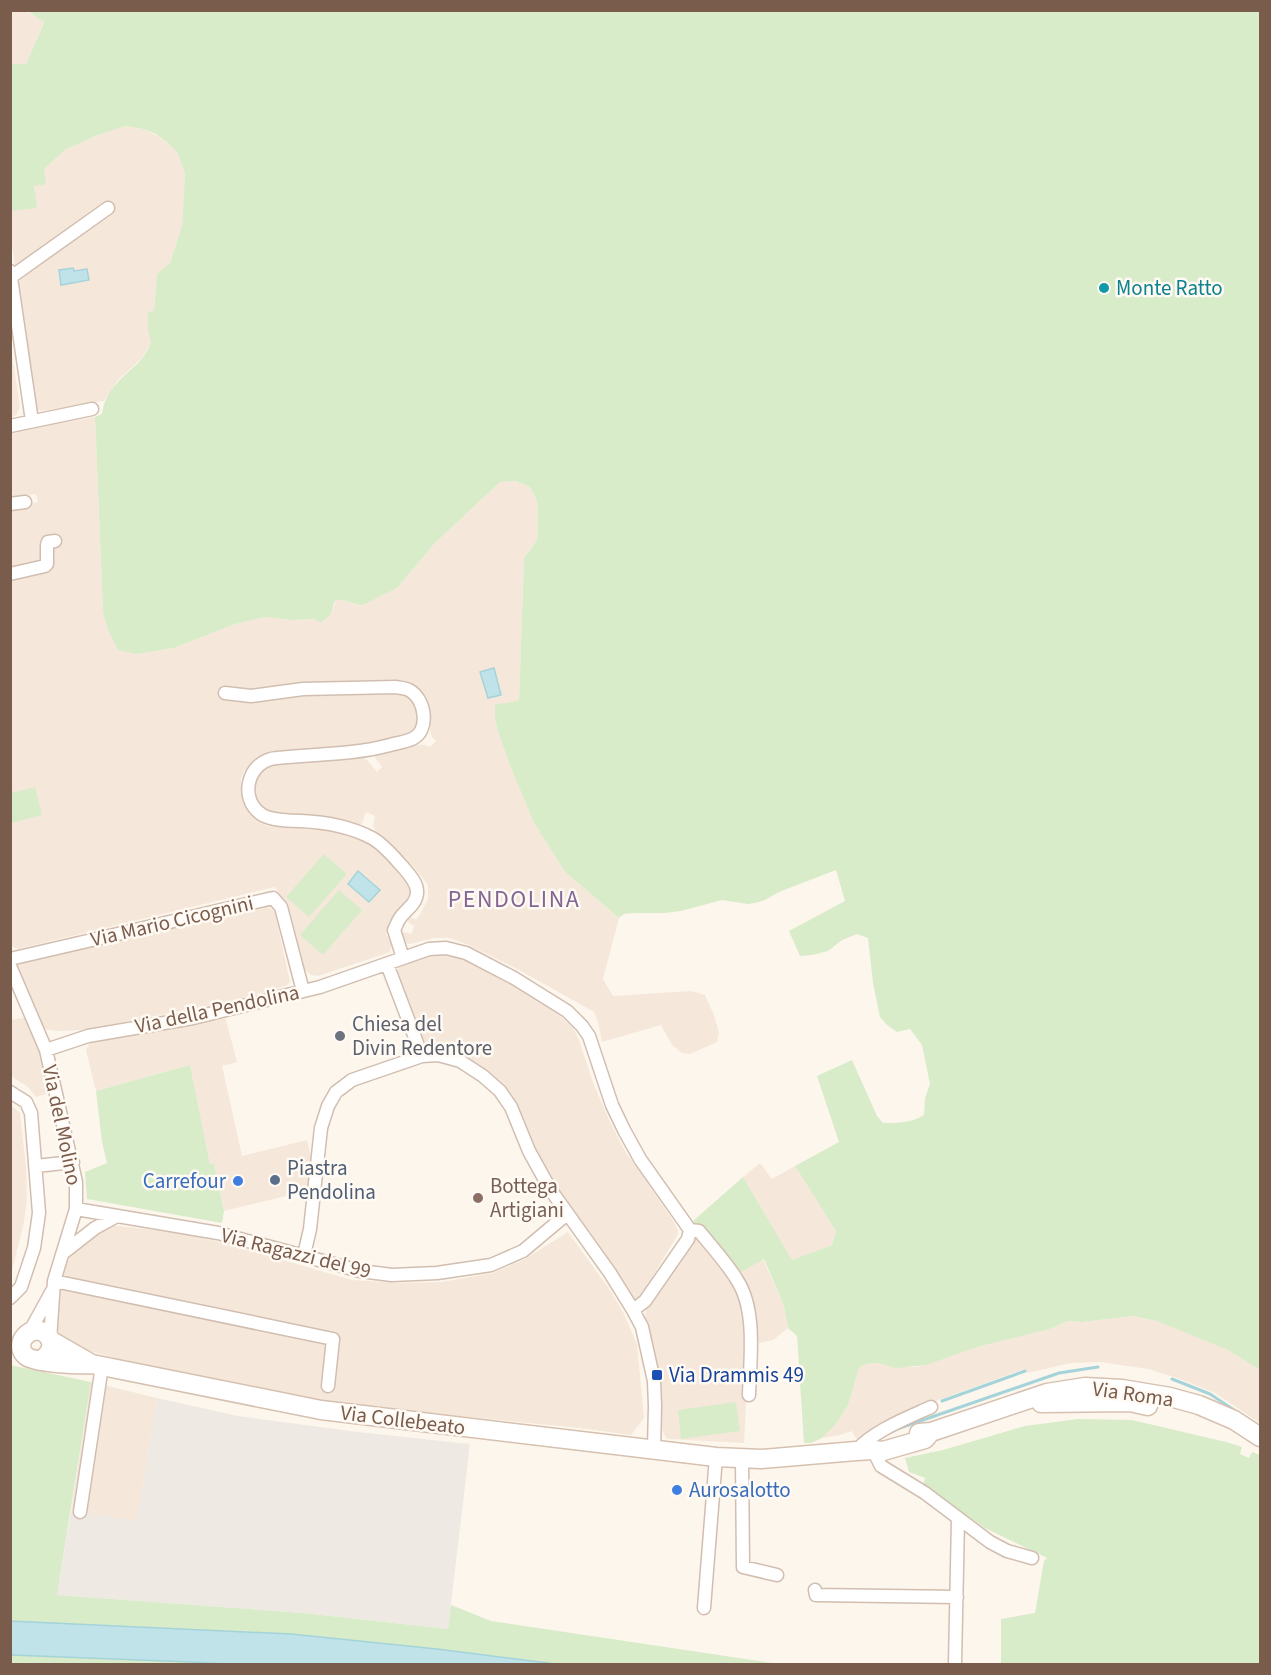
<svg xmlns="http://www.w3.org/2000/svg" width="1271" height="1675" font-family="'Source Sans 3',sans-serif">
	<rect width="100%" height="100%" fill="#fdf6ec"/>
	<path fill="#f5e8da" d="M 10,11 L 26,11 L 44,21 L 26,64 L 11,64 Z
		M 126,126 L 143,129 L 156,135 L 168,143 L 178,154 L 185,173 L 182,226 L 170,263 L 157,274 L 154,311 L 148,312 L 148,331 L 151,343 L 142,358 L 117,381 L 104,401 L 41,411 L 35,407 L 34,403 L 11,237 L 10,211 L 36,208 L 34,186 L 44,169 L 65,150 L 98,135 Z
		M 10,342 L 20,406 L 17,414 L 11,418 Z
		M 95,417 L 103,612 L 137,654 L 174,648 L 235,624 L 265,617 L 291,620 L 314,619 L 331,614 L 336,600 L 340,599 L 357,605 L 397,588 L 435,543 L 500,482 L 514,481 L 530,487 L 537,501 L 538,518 L 537,540 L 524,558 L 519,700 L 507,703 L 495,718 L 498,732 L 511,768 L 534,823 L 565,872 L 619,918 L 603,979 L 613,996 L 691,991 L 705,995 L 714,1015 L 719,1033 L 717,1042 L 690,1054 L 682,1053 L 672,1045 L 661,1025 L 602,1042 L 598,1022 L 594,1012 L 519,970 L 466,944 L 449,938 L 434,938 L 410,944 L 405,943 L 401,935 L 402,932 L 412,934 L 414,926 L 409,923 L 407,919 L 408,917 L 416,919 L 420,915 L 428,898 L 428,885 L 414,867 L 377,833 L 373,826 L 375,816 L 366,812 L 362,823 L 360,826 L 329,817 L 277,813 L 269,811 L 258,803 L 253,784 L 266,764 L 356,755 L 367,760 L 377,772 L 382,767 L 375,758 L 375,754 L 408,744 L 424,745 L 430,747 L 436,741 L 432,737 L 430,730 L 429,713 L 426,700 L 421,690 L 408,683 L 401,681 L 328,681 L 294,684 L 284,694 L 397,690 L 410,694 L 419,713 L 417,723 L 411,732 L 402,737 L 371,745 L 310,750 L 271,751 L 254,761 L 244,771 L 241,779 L 241,786 L 247,802 L 262,824 L 268,826 L 340,831 L 354,835 L 371,843 L 406,876 L 411,883 L 412,896 L 389,926 L 386,934 L 392,944 L 390,952 L 318,976 L 311,975 L 305,970 L 288,903 L 279,895 L 275,887 L 18,949 L 11,946 L 11,578 L 42,561 L 11,567 L 11,507 L 38,502 L 36,494 L 11,498 L 11,432 Z
		M 262,904 L 272,909 L 275,913 L 290,982 L 286,986 L 221,1004 L 80,1030 L 58,1031 L 49,1030 L 42,1028 L 16,965 L 19,962 Z
		M 441,953 L 460,957 L 507,981 L 535,998 L 557,1013 L 573,1028 L 579,1040 L 594,1085 L 610,1122 L 626,1153 L 641,1173 L 675,1224 L 678,1231 L 677,1236 L 636,1304 L 544,1168 L 512,1097 L 506,1088 L 483,1068 L 451,1050 L 430,1045 L 420,1037 L 397,973 L 399,966 L 413,957 Z
		M 225,1016 L 237,1062 L 222,1066 L 242,1156 L 307,1140 L 313,1166 L 307,1191 L 224,1211 L 214,1164 L 210,1164 L 190,1065 L 96,1091 L 86,1050 L 90,1042 L 103,1039 Z
		M 29,1017 L 40,1049 L 49,1093 L 36,1097 L 28,1087 L 11,1076 L 10,1020 Z
		M 11,1105 L 20,1113 L 26,1167 L 27,1201 L 24,1222 L 11,1275 Z
		M 760,1163 L 772,1179 L 795,1166 L 836,1231 L 832,1245 L 792,1261 L 743,1177 Z
		M 108,1226 L 120,1226 L 183,1234 L 224,1243 L 352,1280 L 399,1283 L 442,1282 L 493,1273 L 525,1259 L 568,1232 L 610,1290 L 623,1312 L 637,1344 L 644,1418 L 631,1435 L 579,1428 L 319,1402 L 115,1358 L 72,1346 L 61,1338 L 54,1323 L 61,1278 L 67,1257 L 70,1252 Z
		M 699,1230 L 763,1259 L 784,1306 L 788,1328 L 773,1340 L 749,1345 L 744,1443 L 669,1439 L 666,1438 L 662,1430 L 659,1377 L 655,1353 L 645,1320 L 646,1310 Z
		M 1133,1316 L 1157,1321 L 1187,1332 L 1228,1350 L 1260,1370 L 1260,1423 L 1215,1393 L 1177,1378 L 1148,1369 L 1099,1362 L 1071,1363 L 1027,1373 L 1024,1369 L 936,1401 L 887,1425 L 870,1435 L 858,1440 L 855,1437 L 852,1431 L 840,1435 L 822,1438 L 837,1423 L 848,1405 L 859,1368 L 865,1364 L 879,1363 L 890,1367 L 917,1367 L 977,1347 L 1050,1329 L 1068,1321 L 1082,1322 Z
		M 91,1382 L 157,1398 L 137,1522 L 71,1511 Z"/>
	<path fill="#efe9e4" d="M 157,1398 L 238,1416 L 358,1432 L 470,1444 L 448,1629 L 303,1613 L 57,1595 L 71,1511 L 137,1521 Z"/>
	<path fill="#d8ecc9" d="M 26,10 L 1260,11 L 1260,1370 L 1228,1350 L 1157,1321 L 1133,1316 L 1082,1322 L 1068,1321 L 1050,1329 L 977,1347 L 926,1365 L 897,1368 L 890,1367 L 879,1363 L 865,1364 L 859,1368 L 848,1405 L 837,1423 L 822,1438 L 811,1443 L 804,1443 L 797,1336 L 788,1328 L 784,1306 L 764,1259 L 730,1278 L 693,1221 L 743,1177 L 792,1260 L 832,1245 L 836,1231 L 795,1166 L 839,1142 L 817,1076 L 852,1060 L 877,1116 L 883,1123 C 898,1123 911,1123 924,1115 L 925,1098 L 930,1084 L 922,1045 L 910,1029 L 897,1032 L 887,1025 L 880,1017 L 873,983 L 868,938 L 857,934 L 842,940 L 828,951 L 812,955 L 800,956 L 789,931 L 845,901 L 836,870 L 779,892 L 765,900 L 755,903 L 748,904 L 722,900 L 681,911 L 665,913 L 635,913 L 624,914 L 619,918 L 565,872 L 534,823 L 511,768 L 498,732 L 495,718 L 495,704 L 507,703 L 519,700 L 524,558 L 537,540 L 538,518 L 537,501 L 530,487 L 515,481 L 500,482 L 435,543 L 397,588 L 363,605 C 353,605 345,598 336,600 L 334,603 L 331,614 L 321,623 L 314,619 L 291,620 L 265,617 L 235,624 L 174,648 L 137,654 L 118,650 L 108,630 L 103,612 L 95,417 L 102,414 C 106,387 123,378 141,360 C 145,355 148,349 151,343 L 148,331 L 148,312 L 154,311 L 157,274 L 170,263 L 182,226 L 185,173 L 178,154 L 168,143 L 156,134 L 143,129 L 126,126 L 98,135 L 65,150 L 44,169 L 46,184 L 34,186 L 37,208 L 11,211 L 10,64 L 26,64 L 44,22 Z
		M 35,787 L 42,815 L 11,823 L 11,793 Z
		M 324,854 L 347,874 L 309,917 L 286,897 Z
		M 339,890 L 362,910 L 323,955 L 300,935 Z
		M 190,1065 L 210,1164 L 214,1164 L 224,1211 L 222,1223 L 87,1199 L 85,1172 L 107,1163 L 102,1142 L 96,1091 Z
		M 10,1365 L 91,1382 L 57,1595 L 303,1613 L 448,1629 L 451,1605 L 491,1621 L 779,1664 L 556,1664 L 437,1649 L 11,1621 Z
		M 736,1402 L 740,1431 L 681,1439 L 678,1410 Z
		M 1078,1419 L 1132,1420 L 1226,1442 L 1242,1447 L 1240,1454 L 1249,1458 L 1252,1452 L 1260,1455 L 1260,1664 L 1001,1664 L 1001,1619 L 1035,1613 L 1044,1561 L 1047,1558 L 985,1528 L 923,1485 L 925,1478 L 909,1472 L 905,1458 L 943,1450 L 1025,1426 Z
		M 10,1655 L 190,1662 L 226,1664 L 11,1664 Z"/>
	<path fill="#bfe3e8" stroke="#a5d3da" stroke-width="1.5" d="M 73,268 L 74,271 L 87,269 L 89,280 L 61,285 L 59,270 Z
		M 494,668 L 501,695 L 488,698 L 480,672 Z
		M 358,871 L 380,890 L 369,902 L 348,884 Z
		M 10,1621 L 291,1634 L 437,1649 L 556,1664 L 226,1664 L 190,1662 L 11,1655 Z"/>
	<g fill="none" stroke-linecap="round" stroke-linejoin="round">
		<path stroke="#a5d3da" stroke-width="3" d="M 1172,1379 L 1210,1394 L 1237,1412
			M 942,1401 L 1025,1371
			M 897,1429 L 1059,1373 L 1098,1367"/>
		<defs>
			<path id="street" d="M 10,271 L 32,421
				M 11,277 L 108,208
				M 10,426 L 92,409
				M 10,504 L 25,502
				M 10,574 L 45,566 L 47,564 L 47,545 L 48,542 L 55,541
				M 225,693 L 251,696 L 303,689 L 396,687 C 400,688 405,688 409,690 C 426,699 430,731 412,739 C 405,742 397,743 390,745 C 353,755 315,754 277,758 C 248,760 238,798 261,814 C 269,820 291,821 301,821 C 325,822 351,827 372,838 C 383,844 393,856 402,866 C 408,873 418,883 417,893 C 416,905 406,909 400,918 C 397,922 396,927 394,930 L 403,958
				M 10,959 L 273,898 L 281,907 L 303,991
				M 387,964 L 422,1056
				M 10,966 L 46,1050 L 76,1182 L 76,1209 L 54,1281 L 50,1340
				M 46,1050 L 88,1036 L 193,1018 L 320,987 L 429,949 L 446,948 L 466,953 L 514,978 L 567,1011 L 582,1026 L 589,1036 L 612,1105 L 624,1130 L 640,1159 L 690,1230 L 688,1239 L 679,1252 L 645,1301 L 633,1310
				M 10,1092 L 26,1102 L 31,1113 L 39,1213 L 34,1248 L 21,1287 L 10,1298
				M 36,1166 L 73,1162
				M 76,1209 L 218,1233 L 360,1271 L 392,1275 L 437,1273 L 491,1265 L 523,1251 L 567,1214
				M 690,1230 L 699,1231 C 712,1247 727,1263 737,1280 C 757,1310 750,1361 749,1395
				M 63,1253 L 95,1228 L 117,1216
				M 304,1255 L 310,1229 L 321,1128 L 328,1106 L 336,1092 L 352,1080 L 422,1056 L 438,1055 L 460,1061 L 483,1076 L 500,1091 L 511,1107 L 529,1151 L 550,1189 L 610,1273 L 633,1310 L 642,1327 L 654,1381 L 655,1406 L 654,1449
				M 54,1281 L 333,1339 L 328,1386
				M 30,1331 L 52,1291
				M 873,1450 L 881,1466 L 925,1493 L 990,1542 L 1007,1551 L 1032,1558
				M 856,1451 C 873,1431 907,1418 931,1407
				M 742,1458 L 743,1567 L 777,1575
				M 80,1512 L 102,1366
				M 815,1590 L 816,1595 L 957,1597
				M 704,1608 L 716,1457
				M 955,1664 L 958,1519"/>
			<path id="secondary" d="M 50,1340 L 92,1364 L 321,1410 L 716,1457 L 761,1459 L 856,1451 L 873,1450 L 883,1451 L 925,1439 L 931,1432
				M 40,1360 C 51,1355 56,1342 46,1334 C 31,1322 12,1344 26,1356 C 34,1363 79,1365 91,1364
				M 1041,1403 L 1130,1402 L 1148,1406
				M 919,1433 L 931,1432 L 1047,1393 L 1085,1387 L 1122,1389 L 1170,1397 L 1199,1405 L 1234,1420 L 1260,1437"/>
		</defs>
		<use href="#street" stroke="#d1beb0" stroke-width="15"/>
		<use href="#secondary" stroke="#d6c0b0" stroke-width="21"/>
		<use href="#street" stroke="#fff" stroke-width="12"/>
		<use href="#secondary" stroke="#fff" stroke-width="18"/>
	</g>
	<circle fill="#0f9aa8" stroke="#fffaf3" stroke-width="2" cx="1104" cy="288" r="6"/>
	<circle fill="#6b7280" stroke="#fffaf3" stroke-width="2" cx="340" cy="1036" r="6"/>
	<circle fill="#5c6f8a" stroke="#fffaf3" stroke-width="2" cx="275" cy="1180" r="6"/>
	<g fill="#3f7fe0" stroke="#fffaf3" stroke-width="2">
		<circle cx="238" cy="1181" r="6"/>
		<circle cx="677" cy="1490" r="6"/>
	</g>
	<circle fill="#8d6e63" stroke="#fffaf3" stroke-width="2" cx="478" cy="1198" r="6"/>
	<rect fill="#1a4fb4" stroke="#fffaf3" stroke-width="2" x="651" y="1369" width="12" height="12" rx="3"/>
	<g text-anchor="middle" stroke-width="5" stroke-linejoin="round" paint-order="stroke">
		<g font-size="21" fill="#0d838f" stroke="#fffaf3" text-anchor="start">
			<text x="1116" y="295">Monte Ratto</text>
		</g>
		<g font-size="21" fill="#7a5c4d" stroke="#fffaf3">
			<text transform="translate(172 921) rotate(-13)" y="7">Via Mario Cicognini</text>
			<text transform="translate(217 1009) rotate(-12)" y="7">Via della Pendolina</text>
			<text transform="translate(62 1125) rotate(78)" y="7">Via del Molino</text>
			<text transform="translate(296 1253) rotate(14)" y="7">Via Ragazzi del 99</text>
			<text transform="translate(1133 1394) rotate(8)" y="7">Via Roma</text>
			<text transform="translate(403 1420) rotate(7)" y="7">Via Collebeato</text>
		</g>
		<g font-size="21" fill="#5b616d" stroke="#fffaf3" text-anchor="start">
			<text x="352" y="1031">Chiesa del<tspan x="352" dy="24">Divin Redentore</tspan></text>
		</g>
		<g font-size="21" fill="#4e5e75" stroke="#fffaf3" text-anchor="start">
			<text x="287" y="1175">Piastra<tspan x="287" dy="24">Pendolina</tspan></text>
		</g>
		<g font-size="21" fill="#366cbe" stroke="#fffaf3" text-anchor="end">
			<text x="226" y="1188">Carrefour</text>
			<text x="689" y="1497" text-anchor="start">Aurosalotto</text>
		</g>
		<g font-size="21" fill="#785e54" stroke="#fffaf3" text-anchor="start">
			<text x="490" y="1193">Bottega<tspan x="490" dy="24">Artigiani</tspan></text>
		</g>
		<g font-size="21" fill="#164399" stroke="#fffaf3" text-anchor="start">
			<text x="669" y="1382">Via Drammis 49</text>
		</g>
		<g font-size="24" letter-spacing="1.5" fill="#846695" stroke="#fffaf3">
			<text x="514" y="907">PENDOLINA</text>
		</g>
	</g>
	<rect width="1271" height="1675" fill="none" stroke="#7a5c4d" stroke-width="24"/>
</svg>
